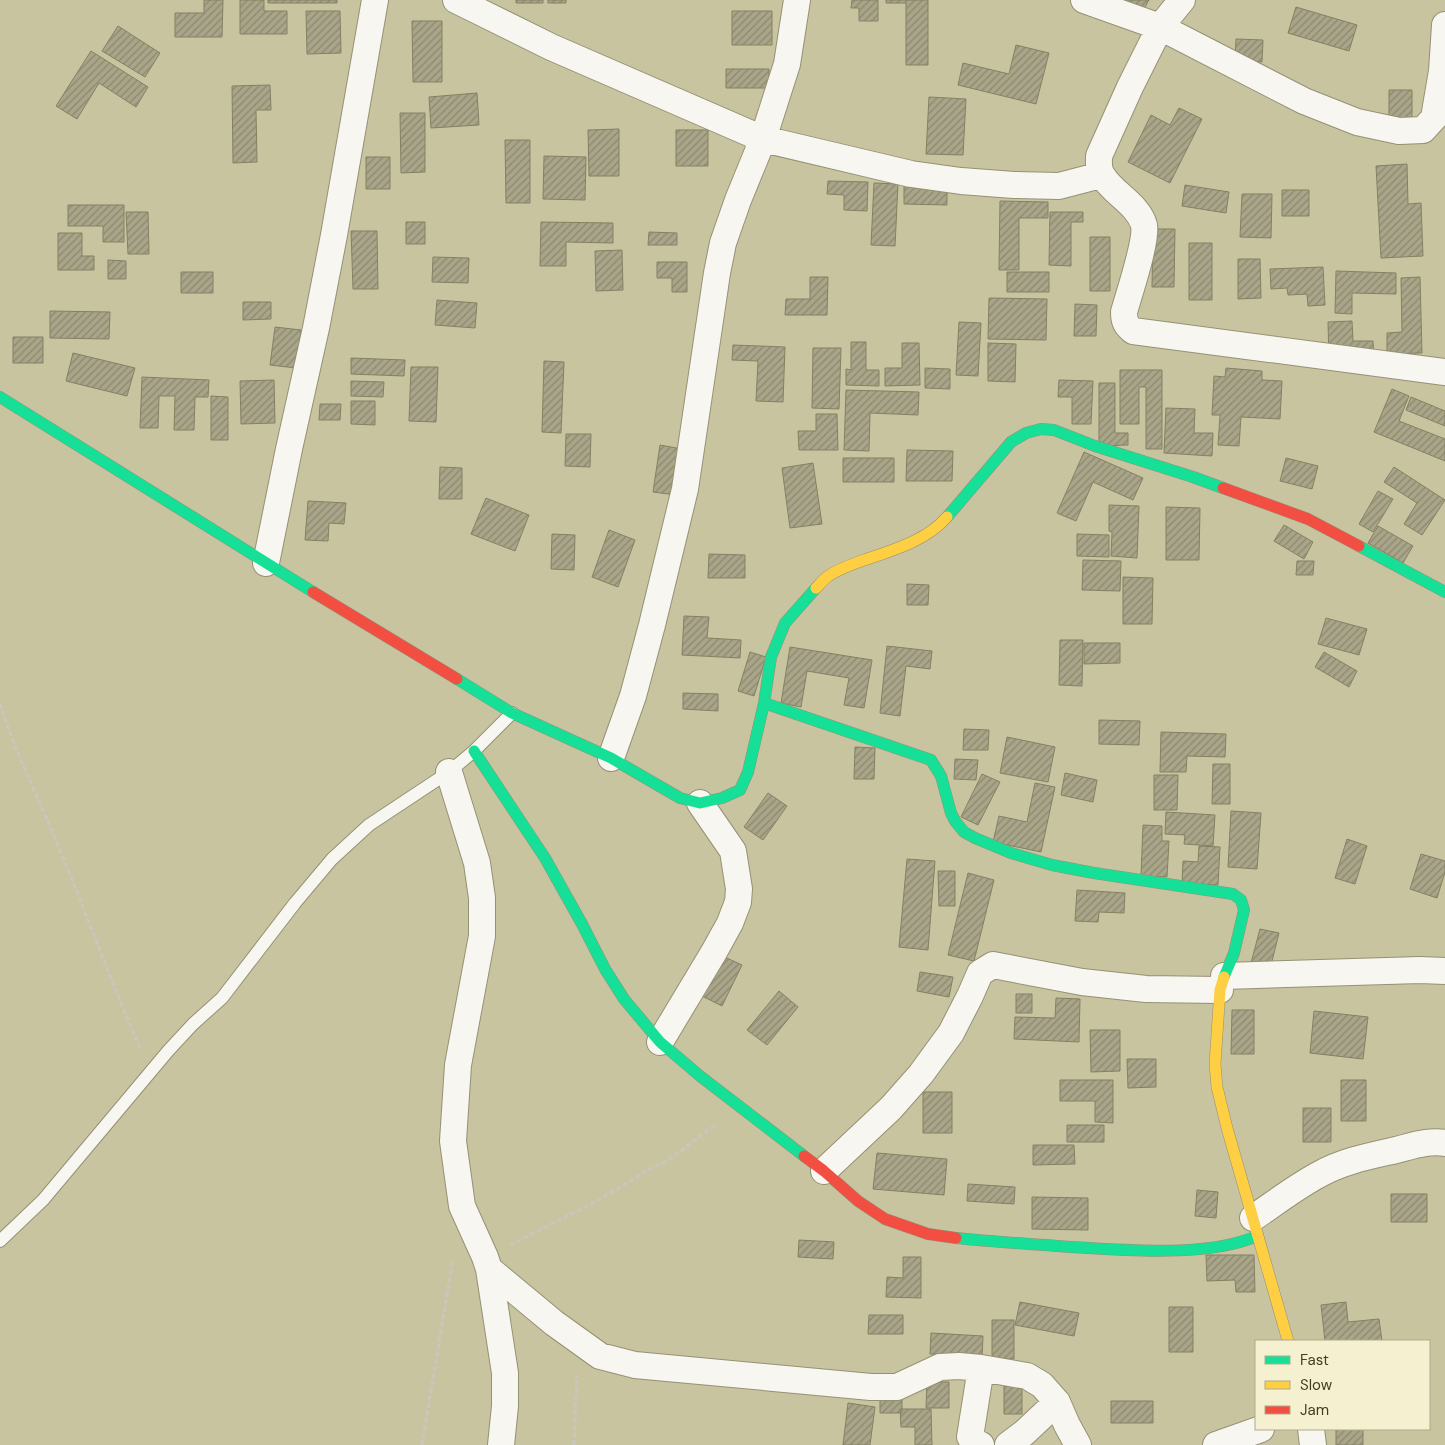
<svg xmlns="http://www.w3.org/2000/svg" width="1445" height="1445" font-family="'DM Sans',sans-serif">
	<defs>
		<pattern id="building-hatch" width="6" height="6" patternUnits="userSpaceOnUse" patternTransform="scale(1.25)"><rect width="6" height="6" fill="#a9a589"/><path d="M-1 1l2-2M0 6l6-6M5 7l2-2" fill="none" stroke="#8b8870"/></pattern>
	</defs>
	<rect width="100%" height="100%" fill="#c8c4a0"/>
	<path fill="url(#building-hatch)" stroke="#848163" d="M 204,0 L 223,0 L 222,37 L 175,37 L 175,13 L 204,13 Z
		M 240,0 L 264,0 L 264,11 L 287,11 L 287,34 L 240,34 Z
		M 268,0 L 337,0 L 337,3 L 268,3 Z
		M 516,0 L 543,0 L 543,3 L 516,3 Z
		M 548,0 L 566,0 L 566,3 L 548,3 Z
		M 852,0 L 878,0 L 878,21 L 859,21 L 859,8 L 851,8 Z
		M 886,0 L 928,0 L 928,65 L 906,65 L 906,3 L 886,3 Z
		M 1124,0 L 1149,0 L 1142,12 Z
		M 1296,7 L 1357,25 L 1349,51 L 1288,33 Z
		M 306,11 L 340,11 L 341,53 L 307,54 Z
		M 732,11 L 772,11 L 772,45 L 732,45 Z
		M 412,21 L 442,21 L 442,82 L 413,82 Z
		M 118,26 L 160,53 L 145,77 L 102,51 Z
		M 1236,39 L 1263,40 L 1262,62 L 1235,60 Z
		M 1016,45 L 1049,53 L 1036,104 L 958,85 L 963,63 L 1009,74 Z
		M 91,51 L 148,87 L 136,107 L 99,83 L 77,119 L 56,106 Z
		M 726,69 L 769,69 L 769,88 L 726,88 Z
		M 270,85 L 271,110 L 256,110 L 257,162 L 233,163 L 232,86 Z
		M 1389,90 L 1412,90 L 1412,118 L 1389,118 Z
		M 477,93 L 479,125 L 431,128 L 429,97 Z
		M 929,97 L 966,99 L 963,155 L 926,154 Z
		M 1179,108 L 1202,119 L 1170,183 L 1128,162 L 1151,115 L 1170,125 Z
		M 400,113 L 425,113 L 425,172 L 401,173 Z
		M 619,129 L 619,176 L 589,176 L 588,130 Z
		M 676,130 L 708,130 L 708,166 L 676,166 Z
		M 505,140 L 530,140 L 530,203 L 506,203 Z
		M 544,156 L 586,157 L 585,200 L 543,199 Z
		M 366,157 L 390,157 L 390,189 L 366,189 Z
		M 1407,164 L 1408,204 L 1421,203 L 1423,256 L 1381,258 L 1376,166 Z
		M 828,181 L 868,182 L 867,211 L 844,210 L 844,195 L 827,194 Z
		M 874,183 L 898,184 L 895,246 L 871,245 Z
		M 904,184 L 947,184 L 947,205 L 904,204 Z
		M 1185,185 L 1229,192 L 1226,213 L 1182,206 Z
		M 1282,190 L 1309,190 L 1309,216 L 1282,216 Z
		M 1242,194 L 1272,194 L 1271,238 L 1240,237 Z
		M 1000,201 L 1048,202 L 1048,218 L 1019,218 L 1019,270 L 999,270 Z
		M 68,205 L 124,205 L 124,242 L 103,242 L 103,226 L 68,226 Z
		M 126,212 L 148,212 L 149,254 L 128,254 Z
		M 1050,212 L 1083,212 L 1083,222 L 1071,222 L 1071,266 L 1049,265 Z
		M 406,222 L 425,222 L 425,244 L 406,244 Z
		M 541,222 L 613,223 L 613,243 L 566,242 L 566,266 L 540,266 Z
		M 1153,229 L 1175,229 L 1174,287 L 1152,287 Z
		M 351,231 L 377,231 L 378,289 L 353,289 Z
		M 649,232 L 677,233 L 677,245 L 648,245 Z
		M 58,233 L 82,233 L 82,256 L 94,256 L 94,270 L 58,270 Z
		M 1090,237 L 1110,237 L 1110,291 L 1090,291 Z
		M 1189,243 L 1212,243 L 1212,300 L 1189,300 Z
		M 622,250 L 623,290 L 596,291 L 595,251 Z
		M 433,257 L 469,258 L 468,283 L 432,282 Z
		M 1238,259 L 1260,259 L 1261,298 L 1238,299 Z
		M 108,260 L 126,261 L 126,279 L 108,279 Z
		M 657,262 L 687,262 L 687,292 L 672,292 L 672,278 L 657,278 Z
		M 1323,267 L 1325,305 L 1308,306 L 1307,294 L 1288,295 L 1287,288 L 1271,289 L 1270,269 Z
		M 1336,271 L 1396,273 L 1396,294 L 1352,293 L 1352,314 L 1335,313 Z
		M 181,272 L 213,272 L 213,293 L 181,293 Z
		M 1007,272 L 1049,272 L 1049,292 L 1007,292 Z
		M 810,277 L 828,277 L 827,315 L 785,315 L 786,299 L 810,299 Z
		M 1420,277 L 1422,353 L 1387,354 L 1387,333 L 1402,332 L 1401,278 Z
		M 989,298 L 1047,299 L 1046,340 L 988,339 Z
		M 437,300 L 477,303 L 475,328 L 435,325 Z
		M 243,302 L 271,302 L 271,319 L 243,320 Z
		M 1075,304 L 1097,305 L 1096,336 L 1074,336 Z
		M 50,311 L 110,312 L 109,339 L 50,338 Z
		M 1352,321 L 1353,341 L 1373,341 L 1374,359 L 1329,360 L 1328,322 Z
		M 959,322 L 981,323 L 978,376 L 956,375 Z
		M 275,327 L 301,330 L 296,368 L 270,365 Z
		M 13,337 L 43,337 L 43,363 L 13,363 Z
		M 851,342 L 866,342 L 866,370 L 879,370 L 879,386 L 846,385 L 846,369 L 851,370 Z
		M 902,343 L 919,343 L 920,385 L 885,386 L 885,368 L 902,368 Z
		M 988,343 L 1016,344 L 1015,382 L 988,381 Z
		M 733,345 L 785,347 L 783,402 L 756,401 L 758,361 L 732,360 Z
		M 813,348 L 841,348 L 839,409 L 812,408 Z
		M 73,353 L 135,368 L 127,396 L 66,381 Z
		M 351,358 L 405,360 L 404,376 L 351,374 Z
		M 544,361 L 564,362 L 561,433 L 542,432 Z
		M 411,367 L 438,367 L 436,422 L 409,421 Z
		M 925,368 L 950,369 L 950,389 L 925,388 Z
		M 1226,368 L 1262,371 L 1262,380 L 1282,381 L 1280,419 L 1241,417 L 1239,446 L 1218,445 L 1220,415 L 1212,415 L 1214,376 L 1225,377 Z
		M 1120,370 L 1162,370 L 1162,449 L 1146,449 L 1146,387 L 1139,387 L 1139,424 L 1120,424 Z
		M 142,377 L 209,380 L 208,397 L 195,397 L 194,430 L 174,430 L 175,396 L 159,396 L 158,428 L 140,428 Z
		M 274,380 L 275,423 L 241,424 L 240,381 Z
		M 1059,380 L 1093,381 L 1091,424 L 1072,424 L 1072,397 L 1058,397 Z
		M 351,381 L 384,382 L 383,397 L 351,396 Z
		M 1099,383 L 1115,383 L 1115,433 L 1128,433 L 1128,445 L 1099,446 Z
		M 1392,389 L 1409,396 L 1399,421 L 1445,439 L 1445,461 L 1374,432 Z
		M 846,390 L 919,392 L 918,415 L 870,413 L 869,451 L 844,450 Z
		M 211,396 L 228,397 L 228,440 L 211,440 Z
		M 1411,397 L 1445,411 L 1445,426 L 1406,410 Z
		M 351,401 L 375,401 L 375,425 L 351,424 Z
		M 320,404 L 341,404 L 340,420 L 319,420 Z
		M 1166,408 L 1195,409 L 1194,433 L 1213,433 L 1212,456 L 1164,453 Z
		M 816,414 L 837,414 L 838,450 L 799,450 L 798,431 L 816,431 Z
		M 566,434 L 591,434 L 590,467 L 565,466 Z
		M 660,445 L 682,449 L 676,495 L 653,492 Z
		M 907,450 L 953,451 L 952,481 L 906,481 Z
		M 1084,452 L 1143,478 L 1133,500 L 1093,482 L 1076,521 L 1057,513 Z
		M 843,458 L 894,458 L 894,482 L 843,482 Z
		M 1286,458 L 1318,466 L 1312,489 L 1280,481 Z
		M 813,463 L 822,524 L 790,528 L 782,468 Z
		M 440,467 L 462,468 L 462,499 L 439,499 Z
		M 1394,467 L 1445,500 L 1422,535 L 1404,524 L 1417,503 L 1384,482 Z
		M 1378,491 L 1393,499 L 1373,532 L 1359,524 Z
		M 486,498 L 529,515 L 515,551 L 471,534 Z
		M 308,501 L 346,503 L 344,524 L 329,523 L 328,541 L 305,540 Z
		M 1109,505 L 1139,506 L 1137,558 L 1111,556 L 1112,532 L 1109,531 Z
		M 1166,507 L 1200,508 L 1199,560 L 1166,560 Z
		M 1284,525 L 1313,542 L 1304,559 L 1274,541 Z
		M 1378,526 L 1413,546 L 1403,563 L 1368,543 Z
		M 609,530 L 635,540 L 618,587 L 592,577 Z
		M 552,534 L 575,535 L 574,570 L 551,569 Z
		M 1077,534 L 1109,535 L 1109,557 L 1077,556 Z
		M 709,554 L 745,555 L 745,578 L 708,578 Z
		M 1083,560 L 1121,561 L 1120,591 L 1082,590 Z
		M 1297,561 L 1314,561 L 1313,575 L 1296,575 Z
		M 1123,577 L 1153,578 L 1152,624 L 1123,624 Z
		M 907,584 L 929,585 L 928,605 L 907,605 Z
		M 684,616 L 709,617 L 707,638 L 741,640 L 740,658 L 682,655 Z
		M 1326,618 L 1367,629 L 1359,655 L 1318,644 Z
		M 1060,640 L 1083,640 L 1082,686 L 1059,685 Z
		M 1084,643 L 1120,643 L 1120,663 L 1084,664 Z
		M 887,646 L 932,651 L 930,669 L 906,666 L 900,716 L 880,713 Z
		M 790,647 L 872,660 L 864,708 L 844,705 L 849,678 L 807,671 L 801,707 L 781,703 Z
		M 750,652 L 766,657 L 754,696 L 738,691 Z
		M 1324,652 L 1357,671 L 1349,687 L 1315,667 Z
		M 683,693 L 718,694 L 718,711 L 683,709 Z
		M 1099,720 L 1140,721 L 1139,745 L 1099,744 Z
		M 964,729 L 989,730 L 988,750 L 963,750 Z
		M 1161,732 L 1226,734 L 1225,757 L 1187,756 L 1186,772 L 1160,772 Z
		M 1007,737 L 1055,747 L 1048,782 L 1000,773 Z
		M 855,747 L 875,748 L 874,779 L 854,779 Z
		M 955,759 L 978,760 L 976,780 L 954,779 Z
		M 1213,764 L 1230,764 L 1230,804 L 1212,804 Z
		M 1065,773 L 1097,780 L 1093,802 L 1061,795 Z
		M 982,774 L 1000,782 L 978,825 L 961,817 Z
		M 1154,775 L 1178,775 L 1177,810 L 1154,810 Z
		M 1035,783 L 1055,787 L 1041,852 L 993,842 L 999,816 L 1027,822 Z
		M 768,793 L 787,806 L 763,840 L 744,827 Z
		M 1231,811 L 1261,813 L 1257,869 L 1228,867 Z
		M 1166,812 L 1215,815 L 1213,846 L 1184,844 L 1185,835 L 1165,834 Z
		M 1143,825 L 1162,826 L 1162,841 L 1169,841 L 1167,877 L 1141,876 Z
		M 1347,839 L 1367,846 L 1355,884 L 1335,878 Z
		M 1199,846 L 1220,847 L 1218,885 L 1182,883 L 1183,861 L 1198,862 Z
		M 1421,854 L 1445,861 L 1445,872 L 1437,898 L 1410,889 Z
		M 907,859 L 935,861 L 928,950 L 899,947 Z
		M 938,871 L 955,871 L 955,906 L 939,906 Z
		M 968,873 L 994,880 L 974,961 L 948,955 Z
		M 1077,890 L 1125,893 L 1124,913 L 1099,912 L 1098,922 L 1075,921 Z
		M 1260,929 L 1279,933 L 1270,969 L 1251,963 Z
		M 718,954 L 742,965 L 722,1006 L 698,994 Z
		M 920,972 L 953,977 L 949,997 L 917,991 Z
		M 779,991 L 798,1007 L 767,1045 L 747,1030 Z
		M 1016,994 L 1032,994 L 1032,1013 L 1016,1013 Z
		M 1056,998 L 1080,999 L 1079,1042 L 1014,1039 L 1015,1017 L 1055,1018 Z
		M 1232,1010 L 1254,1010 L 1254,1054 L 1231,1054 Z
		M 1314,1011 L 1368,1017 L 1363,1059 L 1310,1053 Z
		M 1090,1030 L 1120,1030 L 1120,1071 L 1091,1072 Z
		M 1127,1059 L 1156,1059 L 1156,1087 L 1128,1088 Z
		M 1060,1080 L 1113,1080 L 1113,1123 L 1095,1122 L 1095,1101 L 1060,1101 Z
		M 1341,1080 L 1366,1080 L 1366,1121 L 1341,1121 Z
		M 923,1092 L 952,1092 L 952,1133 L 923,1133 Z
		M 1303,1108 L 1331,1108 L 1331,1142 L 1303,1142 Z
		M 1067,1125 L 1104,1125 L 1104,1142 L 1067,1142 Z
		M 1033,1145 L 1074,1145 L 1075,1164 L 1033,1165 Z
		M 877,1153 L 947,1159 L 944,1195 L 873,1189 Z
		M 968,1184 L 1015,1187 L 1014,1204 L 967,1201 Z
		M 1197,1190 L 1218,1192 L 1216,1218 L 1195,1216 Z
		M 1391,1194 L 1427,1194 L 1427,1222 L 1391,1222 Z
		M 1032,1197 L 1088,1198 L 1088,1230 L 1032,1229 Z
		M 799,1240 L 834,1242 L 833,1259 L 798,1257 Z
		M 1206,1255 L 1254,1255 L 1255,1292 L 1236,1292 L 1235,1280 L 1207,1281 Z
		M 903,1257 L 921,1257 L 921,1298 L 886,1297 L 887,1277 L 903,1278 Z
		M 1020,1302 L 1079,1313 L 1074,1336 L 1015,1325 Z
		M 1346,1302 L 1348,1322 L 1379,1319 L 1382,1341 L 1325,1341 L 1321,1305 Z
		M 1169,1307 L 1193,1307 L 1193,1352 L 1169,1352 Z
		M 869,1315 L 903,1315 L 903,1334 L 868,1334 Z
		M 992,1320 L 1014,1320 L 1014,1359 L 992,1359 Z
		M 931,1333 L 983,1336 L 982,1357 L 930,1354 Z
		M 927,1382 L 949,1382 L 949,1408 L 926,1408 Z
		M 1004,1386 L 1022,1386 L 1022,1414 L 1004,1414 Z
		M 880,1397 L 902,1397 L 902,1413 L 880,1413 Z
		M 1111,1401 L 1153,1401 L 1153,1423 L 1111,1423 Z
		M 848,1403 L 875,1407 L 870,1445 L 843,1445 Z
		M 900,1409 L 931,1409 L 932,1445 L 915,1445 L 915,1427 L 901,1427 Z
		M 1336,1429 L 1363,1429 L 1363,1445 L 1336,1445 Z"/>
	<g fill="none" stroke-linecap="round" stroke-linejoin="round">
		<defs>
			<path id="lane" d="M 0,1241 L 43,1200 L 168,1051 L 193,1024 L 222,998 L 295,903 L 332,859 L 369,825 L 449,772 L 474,751 L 512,713"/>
			<path id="street" d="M 456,0 L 551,47 L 763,139 L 911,174 L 961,181 L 1014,185 L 1059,186 L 1101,175
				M 1084,0 L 1160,27 L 1304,101 L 1357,122 L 1399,131 L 1423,130 L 1434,118 L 1442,71 L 1445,25
				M 1182,0 L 1160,27 L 1130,87 L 1099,156 C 1099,163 1098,169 1102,175 C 1112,193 1138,204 1144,225 C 1147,241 1129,294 1124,312 C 1124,322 1126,325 1133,331 L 1445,372
				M 266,563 L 289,449 L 316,328 L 334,235 L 375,0
				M 611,758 L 633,696 L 652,625 L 685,489 L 717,273 L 723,243 L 738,200 L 763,139 L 787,64 L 797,0
				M 449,772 L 477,863 L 482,898 L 482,936 L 458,1065 L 453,1141 L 462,1206 L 485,1257 L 489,1269 L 505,1373 L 505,1406 L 501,1445
				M 1224,976 L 1420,970 L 1445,971
				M 660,1042 L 714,952 L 730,923 L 738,902 L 739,889 L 733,851 L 700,803
				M 824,1171 L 891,1108 L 921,1074 L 951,1033 L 970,996 L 980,973 L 993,965 L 1082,982 L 1146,989 L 1220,990
				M 1253,1218 C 1275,1203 1297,1186 1320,1174 C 1343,1161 1370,1156 1396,1150 C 1412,1146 1429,1140 1445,1143
				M 489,1269 L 554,1323 L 600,1356 L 635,1365 L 871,1387 L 897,1387 L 940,1367 L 959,1366 L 981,1368 L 1027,1376 L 1042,1385 L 1057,1402 L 1067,1425 L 1078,1445
				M 981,1368 L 970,1437 L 974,1441 L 981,1445
				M 1311,1429 L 1313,1445
				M 1008,1445 L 1024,1433 L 1057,1402
				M 1216,1445 L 1261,1429"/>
			<path id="fast" d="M 0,397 L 313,592
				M 947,517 L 1011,442 L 1026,433 L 1041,429 L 1054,430 L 1095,446 L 1193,477 L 1223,488
				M 1359,546 L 1445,592
				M 457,679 L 512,713 L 611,758 L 680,798 L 700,803 L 722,798 L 740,790 L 748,772 L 764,703 L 771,657 L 785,623 L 816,588
				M 764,703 L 931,760 L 941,776 L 951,813 L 955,821 L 964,832 L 975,838 L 1011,853 L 1052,865 L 1094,873 L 1233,894 L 1241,900 L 1244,910 L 1234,953 L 1224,977
				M 474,751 L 545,858 L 582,924 L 605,969 L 624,999 L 660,1042 L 700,1076 L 804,1156
				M 956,1238 C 995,1242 1033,1244 1071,1247 C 1120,1250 1185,1255 1232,1244 C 1241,1242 1249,1239 1258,1236"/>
			<path id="slow" d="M 816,588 C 820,584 823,580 827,577 C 839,568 856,563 870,558 C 897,549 928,539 947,517
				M 1224,977 L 1220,990 L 1215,1064 L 1217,1087 L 1227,1128 L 1288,1341"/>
			<path id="jam" d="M 1223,488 L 1308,519 L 1359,546
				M 313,592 L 457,679
				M 804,1156 L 824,1171 L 858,1201 L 885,1219 L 928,1234 L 956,1238"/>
		</defs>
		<use href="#lane" stroke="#959175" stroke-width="14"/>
		<use href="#street" stroke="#959175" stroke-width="28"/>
		<use href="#fast" stroke="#959175" stroke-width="12"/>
		<use href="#slow" stroke="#959175" stroke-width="12"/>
		<use href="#jam" stroke="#959175" stroke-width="12"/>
		<path stroke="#c9c7bd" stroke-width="3" stroke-dasharray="5 2.5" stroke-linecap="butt" d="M 0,703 C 14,751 38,796 57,843 C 86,912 111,982 141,1050
			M 510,1245 L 599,1200 L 648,1170 L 663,1163 L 684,1149 L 698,1137 L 716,1125
			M 422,1445 L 453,1259
			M 574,1445 L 577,1375"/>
		<use href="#lane" stroke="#f7f6f1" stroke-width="12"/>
		<use href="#street" stroke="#f7f6f1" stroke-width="26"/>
		<use href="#fast" stroke="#16e098" stroke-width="11"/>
		<use href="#slow" stroke="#ffcf43" stroke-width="11"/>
		<use href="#jam" stroke="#f24e42" stroke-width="11"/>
	</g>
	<rect x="1255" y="1340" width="175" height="90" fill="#f5f1d0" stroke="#ada98a"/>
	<rect x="1265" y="1356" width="25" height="8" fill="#16e098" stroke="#ada98a"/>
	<text x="1300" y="1365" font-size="15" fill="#413d22">Fast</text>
	<rect x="1265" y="1381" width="25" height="8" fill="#ffcf43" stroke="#ada98a"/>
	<text x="1300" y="1390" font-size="15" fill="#413d22">Slow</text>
	<rect x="1265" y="1406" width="25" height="8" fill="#f24e42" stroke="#ada98a"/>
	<text x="1300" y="1415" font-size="15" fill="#413d22">Jam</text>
</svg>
